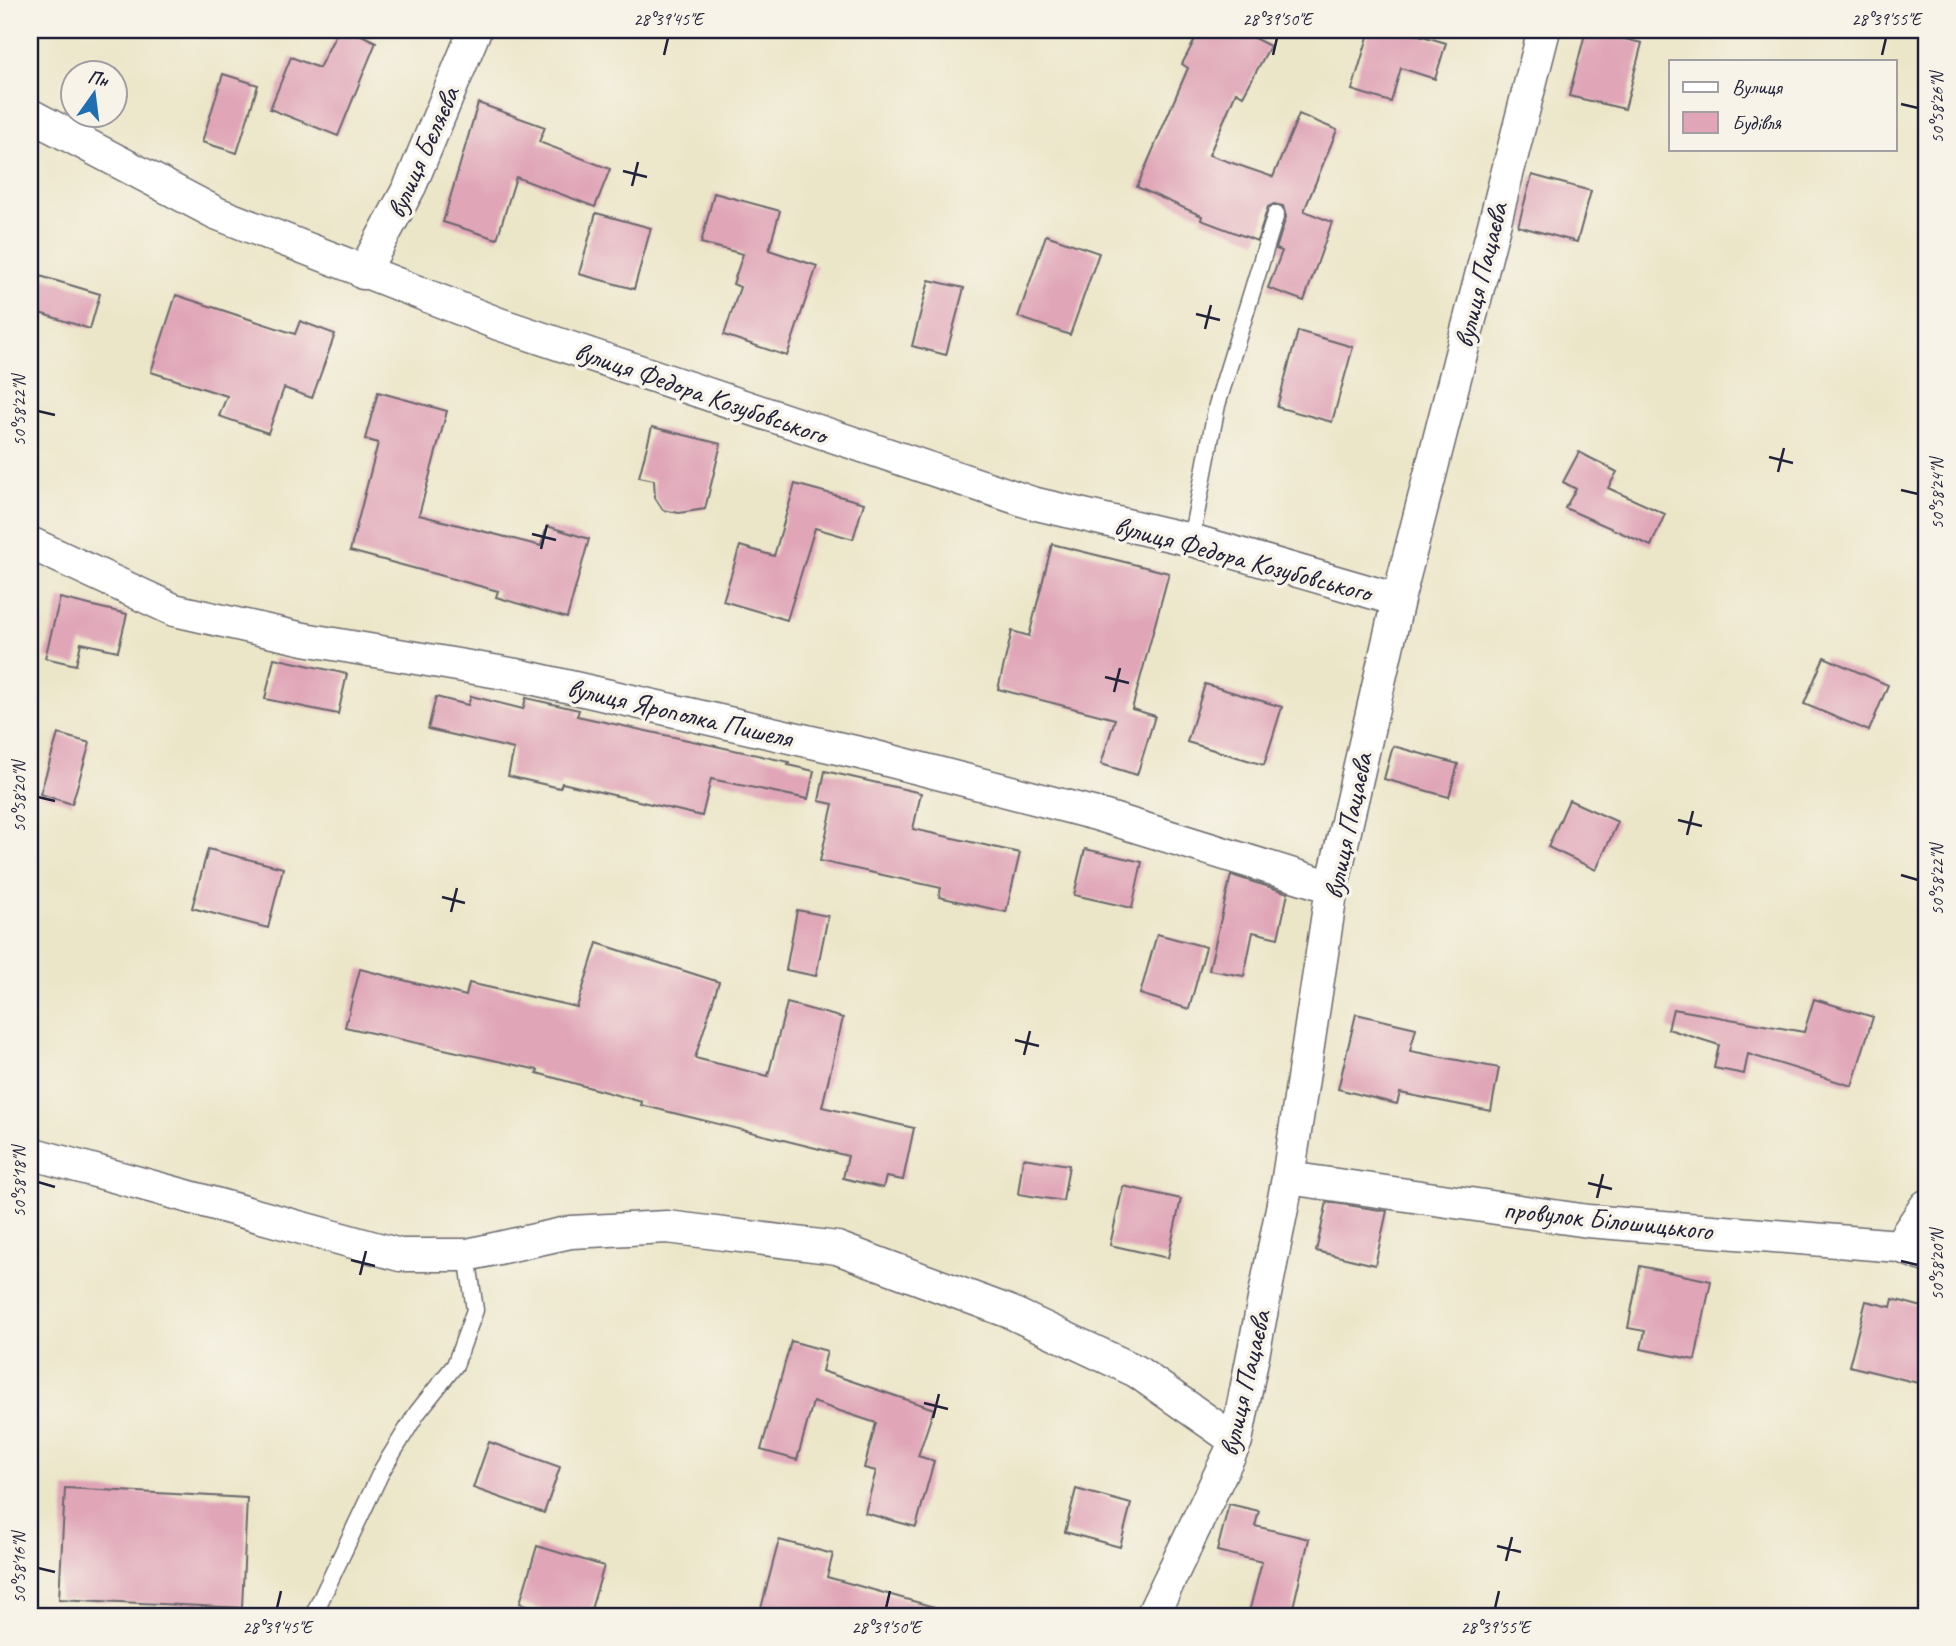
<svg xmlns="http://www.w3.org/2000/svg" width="1956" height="1646" font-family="Caveat,sans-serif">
	<rect width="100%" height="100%" fill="#f7f3e8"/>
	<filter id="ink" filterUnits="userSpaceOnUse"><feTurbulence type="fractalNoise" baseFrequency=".0143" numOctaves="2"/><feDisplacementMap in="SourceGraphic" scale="14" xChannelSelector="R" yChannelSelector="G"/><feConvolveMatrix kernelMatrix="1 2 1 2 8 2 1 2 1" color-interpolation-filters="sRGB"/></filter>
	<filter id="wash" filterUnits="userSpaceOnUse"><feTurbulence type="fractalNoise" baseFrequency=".00686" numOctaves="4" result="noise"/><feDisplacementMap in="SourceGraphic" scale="28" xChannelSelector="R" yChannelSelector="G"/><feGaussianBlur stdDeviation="1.57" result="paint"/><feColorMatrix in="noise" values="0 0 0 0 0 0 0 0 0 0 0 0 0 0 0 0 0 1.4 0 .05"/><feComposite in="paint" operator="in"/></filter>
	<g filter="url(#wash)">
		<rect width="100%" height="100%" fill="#ece6c9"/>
		<g id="blocks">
			<path fill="#e0a6b8" d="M 338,30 L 351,30 L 376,42 L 338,136 L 270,109 L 291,57 L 319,68 Z
				M 1200,30 L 1238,30 L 1270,46 L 1243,96 L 1236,92 L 1209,155 L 1273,177 L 1299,114 L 1337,130 L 1304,211 L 1332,222 L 1304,301 L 1268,288 L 1282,251 L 1276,249 L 1286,217 L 1283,206 L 1274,204 L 1268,207 L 1257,241 L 1201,220 L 1202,216 L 1137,187 L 1188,68 L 1182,64 Z
				M 1370,30 L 1402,30 L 1446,43 L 1435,79 L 1401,68 L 1391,102 L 1352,90 Z
				M 1586,30 L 1642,43 L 1625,109 L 1569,96 Z
				M 223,74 L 258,85 L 237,153 L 202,142 Z
				M 478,103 L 545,127 L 539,142 L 610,169 L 595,207 L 516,177 L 497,239 L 443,222 Z
				M 1532,175 L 1591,191 L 1577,242 L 1518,226 Z
				M 714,193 L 780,211 L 769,250 L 817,266 L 787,356 L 724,335 L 740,287 L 733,284 L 743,254 L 701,243 Z
				M 596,213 L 651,228 L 634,289 L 579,274 Z
				M 1046,235 L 1099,253 L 1070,335 L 1018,317 Z
				M 30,273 L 100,294 L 90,329 L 30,310 Z
				M 929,280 L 964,288 L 946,355 L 912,346 Z
				M 176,295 L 295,334 L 300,321 L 335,334 L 312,398 L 284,388 L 268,433 L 219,416 L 227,396 L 151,372 Z
				M 1298,331 L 1353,347 L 1332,422 L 1277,407 Z
				M 378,392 L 447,411 L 419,515 L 541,546 L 547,526 L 589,539 L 567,618 L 496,597 L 498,591 L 350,551 L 378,443 L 365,439 Z
				M 652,427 L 721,444 L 705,509 L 679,513 L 663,510 L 655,498 L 654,480 L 639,477 Z
				M 1579,452 L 1617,472 L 1608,488 L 1665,514 L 1651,546 L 1565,508 L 1576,489 L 1563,482 Z
				M 795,484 L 864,503 L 853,539 L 815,528 L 787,620 L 723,601 L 740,546 L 774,556 Z
				M 1052,544 L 1169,573 L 1132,709 L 1155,716 L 1137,775 L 1101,764 L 1115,719 L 998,689 L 1012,631 L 1029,636 Z
				M 60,598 L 127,614 L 118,651 L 81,643 L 76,665 L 45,658 Z
				M 1824,657 L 1888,685 L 1869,731 L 1804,704 Z
				M 274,658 L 347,674 L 338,714 L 265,699 Z
				M 1205,684 L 1282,707 L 1264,765 L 1187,742 Z
				M 471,696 L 523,709 L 526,698 L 579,710 L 577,716 L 789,762 L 788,765 L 814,771 L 808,799 L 711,779 L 702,816 L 562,783 L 560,788 L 508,776 L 514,749 L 428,729 L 436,697 L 468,705 Z
				M 58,734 L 90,743 L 72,804 L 40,794 Z
				M 1393,746 L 1458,764 L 1449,797 L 1384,779 Z
				M 825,771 L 921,793 L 913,829 L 1020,853 L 1006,912 L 939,897 L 941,888 L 820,861 L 833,804 L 819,801 Z
				M 1569,800 L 1618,822 L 1596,870 L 1548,847 Z
				M 208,849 L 283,868 L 268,928 L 192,908 Z
				M 1085,849 L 1142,862 L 1132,908 L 1074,895 Z
				M 1231,875 L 1288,893 L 1278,938 L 1253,932 L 1244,976 L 1209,970 Z
				M 797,910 L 828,916 L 816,976 L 786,970 Z
				M 1157,934 L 1206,947 L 1189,1009 L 1140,994 Z
				M 597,943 L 719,982 L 695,1058 L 768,1076 L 787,1003 L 843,1018 L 822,1107 L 914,1128 L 903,1180 L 886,1177 L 883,1188 L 843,1178 L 848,1156 L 641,1105 L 642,1102 L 537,1073 L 538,1070 L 345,1027 L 360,969 L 466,996 L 469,983 L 577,1007 Z
				M 1814,999 L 1873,1017 L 1852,1086 L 1748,1054 L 1744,1074 L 1714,1068 L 1719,1045 L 1668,1029 L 1673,1009 L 1804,1032 Z
				M 1356,1014 L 1416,1028 L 1410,1051 L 1499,1068 L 1491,1111 L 1400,1093 L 1397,1104 L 1338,1089 Z
				M 1023,1158 L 1069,1165 L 1063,1201 L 1018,1194 Z
				M 1123,1186 L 1181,1199 L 1168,1258 L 1110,1245 Z
				M 1327,1202 L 1387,1211 L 1375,1265 L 1316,1251 Z
				M 1640,1266 L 1711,1281 L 1695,1360 L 1641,1349 L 1645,1331 L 1628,1328 Z
				M 1893,1299 L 1926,1308 L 1926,1385 L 1849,1366 L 1866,1301 L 1891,1307 Z
				M 791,1341 L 827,1351 L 822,1371 L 934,1409 L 918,1456 L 934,1461 L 916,1527 L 865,1513 L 876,1471 L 864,1468 L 876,1423 L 813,1402 L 797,1460 L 761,1450 Z
				M 489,1442 L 560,1467 L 544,1513 L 473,1488 Z
				M 65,1488 L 247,1498 L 242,1608 L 59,1599 Z
				M 1076,1489 L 1131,1504 L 1120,1547 L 1065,1532 Z
				M 1229,1504 L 1259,1511 L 1255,1526 L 1309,1539 L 1291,1616 L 1248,1616 L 1262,1562 L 1217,1551 Z
				M 779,1540 L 833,1554 L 827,1577 L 934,1607 L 932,1616 L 759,1616 Z
				M 537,1546 L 604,1566 L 589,1616 L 563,1616 L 520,1603 Z"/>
		</g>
	</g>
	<g filter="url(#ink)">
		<use href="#blocks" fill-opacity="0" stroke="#69676d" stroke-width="2"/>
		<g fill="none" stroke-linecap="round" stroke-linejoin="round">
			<defs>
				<path id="service" d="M 1191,540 L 1217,405 L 1276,214
					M 313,1616 L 382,1470 L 417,1413 L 455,1365 L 475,1310 L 467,1255"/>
				<path id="minor" d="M 30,115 L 216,213 L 499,324 L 1032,503 L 1191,540 L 1398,600
					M 363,273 L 410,186 L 475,30
					M 30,543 L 174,610 L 304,639 L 522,676 L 864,754 L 1096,814 L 1332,887
					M 30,1153 L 400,1255 L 467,1255 L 571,1232 L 667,1227 L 837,1248 L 1010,1312 L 1136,1371 L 1236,1441
					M 1288,1178 L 1588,1221 L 1899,1246 L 1926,1256
					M 1899,1246 L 1926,1206
					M 1152,1616 L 1236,1441 L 1288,1178 L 1332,887 L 1398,600 L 1544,30"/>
			</defs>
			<use href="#service" stroke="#69676d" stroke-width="19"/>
			<use href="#minor" stroke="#69676d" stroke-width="35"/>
			<use href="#service" stroke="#fff" stroke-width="16"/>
			<use href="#minor" stroke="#fff" stroke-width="32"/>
		</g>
	</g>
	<path fill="none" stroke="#22223b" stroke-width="2.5" d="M 664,55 L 668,38M 1273,55 L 1277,38M 1882,55 L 1886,38M 1901,104 L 1918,108M 623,171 L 647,177M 632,186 L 638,162M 1196,314 L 1220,320M 1205,329 L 1211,305M 38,411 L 55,415M 1769,457 L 1793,463M 1778,472 L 1784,448M 1901,490 L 1918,494M 532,534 L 556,540M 541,549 L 547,525M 1105,677 L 1129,683M 1114,692 L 1120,668M 38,797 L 55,801M 1678,820 L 1702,826M 1687,835 L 1693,811M 1901,875 L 1918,880M 442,897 L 465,903M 451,912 L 457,888M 1015,1040 L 1039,1046M 1024,1055 L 1030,1031M 38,1182 L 55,1187M 1588,1183 L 1612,1189M 1597,1198 L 1603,1174M 351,1260 L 375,1266M 1901,1261 L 1918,1265M 360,1275 L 366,1251M 924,1403 L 948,1409M 933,1418 L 939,1394M 1497,1546 L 1521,1552M 1506,1561 L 1512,1537M 38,1568 L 55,1572M 277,1608 L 281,1591M 886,1608 L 890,1591M 1495,1608 L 1499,1591"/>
	<g text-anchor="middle" stroke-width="7" stroke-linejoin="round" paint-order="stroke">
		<g font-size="28" fill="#22223b" stroke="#f7f3e8">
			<text transform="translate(422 152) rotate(-66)" y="10">вулиця Бєляєва</text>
			<text transform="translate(1480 275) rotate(-76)" y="10">вулиця Пацаєва</text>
			<text transform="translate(701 392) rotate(19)" y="10">вулиця Федора Козубовського</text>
			<text transform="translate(1243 558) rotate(15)" y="10">вулиця Федора Козубовського</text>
			<text transform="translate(680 712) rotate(13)" y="10">вулиця Ярополка Пишеля</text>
			<text transform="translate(1347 826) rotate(-78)" y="10">вулиця Пацаєва</text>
			<text transform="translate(1608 1219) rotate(6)" y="10">провулок Білошицького</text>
			<text transform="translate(1244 1383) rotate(-77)" y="10">вулиця Пацаєва</text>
		</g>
	</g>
	<rect width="1956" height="1646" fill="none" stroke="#f7f3e8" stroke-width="77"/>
	<rect x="1669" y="60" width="228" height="91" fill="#f7f3e8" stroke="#a29fa3" stroke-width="2"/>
	<rect x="1683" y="82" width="35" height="10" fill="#ffffff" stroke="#a29fa3" stroke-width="2"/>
	<text x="1732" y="94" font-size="21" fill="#22223b">Вулиця</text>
	<rect x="1683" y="112" width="35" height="21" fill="#e0a6b8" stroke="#a29fa3" stroke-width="2"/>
	<text x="1732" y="130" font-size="21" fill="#22223b">Будівля</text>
	<g transform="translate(94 94) rotate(14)"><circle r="33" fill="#f7f3e8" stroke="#a29fa3" stroke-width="2"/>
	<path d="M0-5L12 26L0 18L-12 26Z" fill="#1f6fb2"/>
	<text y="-10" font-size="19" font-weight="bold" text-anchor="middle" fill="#22223b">Пн</text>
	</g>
	<rect x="38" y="38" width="1880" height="1570" fill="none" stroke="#22223b" stroke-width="2.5"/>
	<g font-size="18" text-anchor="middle" fill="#22223b">
		<text x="668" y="25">28°39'45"E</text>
		<text x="1277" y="25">28°39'50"E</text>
		<text x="1886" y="25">28°39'55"E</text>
		<text transform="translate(1937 108) rotate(-90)" y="6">50°58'26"N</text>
		<text transform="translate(19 411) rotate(-90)" y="6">50°58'22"N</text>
		<text transform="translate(1937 494) rotate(-90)" y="6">50°58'24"N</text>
		<text transform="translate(19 797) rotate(-90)" y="6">50°58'20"N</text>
		<text transform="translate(1937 880) rotate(-90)" y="6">50°58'22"N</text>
		<text transform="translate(19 1182) rotate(-90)" y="6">50°58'18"N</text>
		<text transform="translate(1937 1265) rotate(-90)" y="6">50°58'20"N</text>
		<text transform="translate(19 1568) rotate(-90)" y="6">50°58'16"N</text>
		<text x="277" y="1633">28°39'45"E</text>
		<text x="886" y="1633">28°39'50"E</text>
		<text x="1495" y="1633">28°39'55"E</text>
	</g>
</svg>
